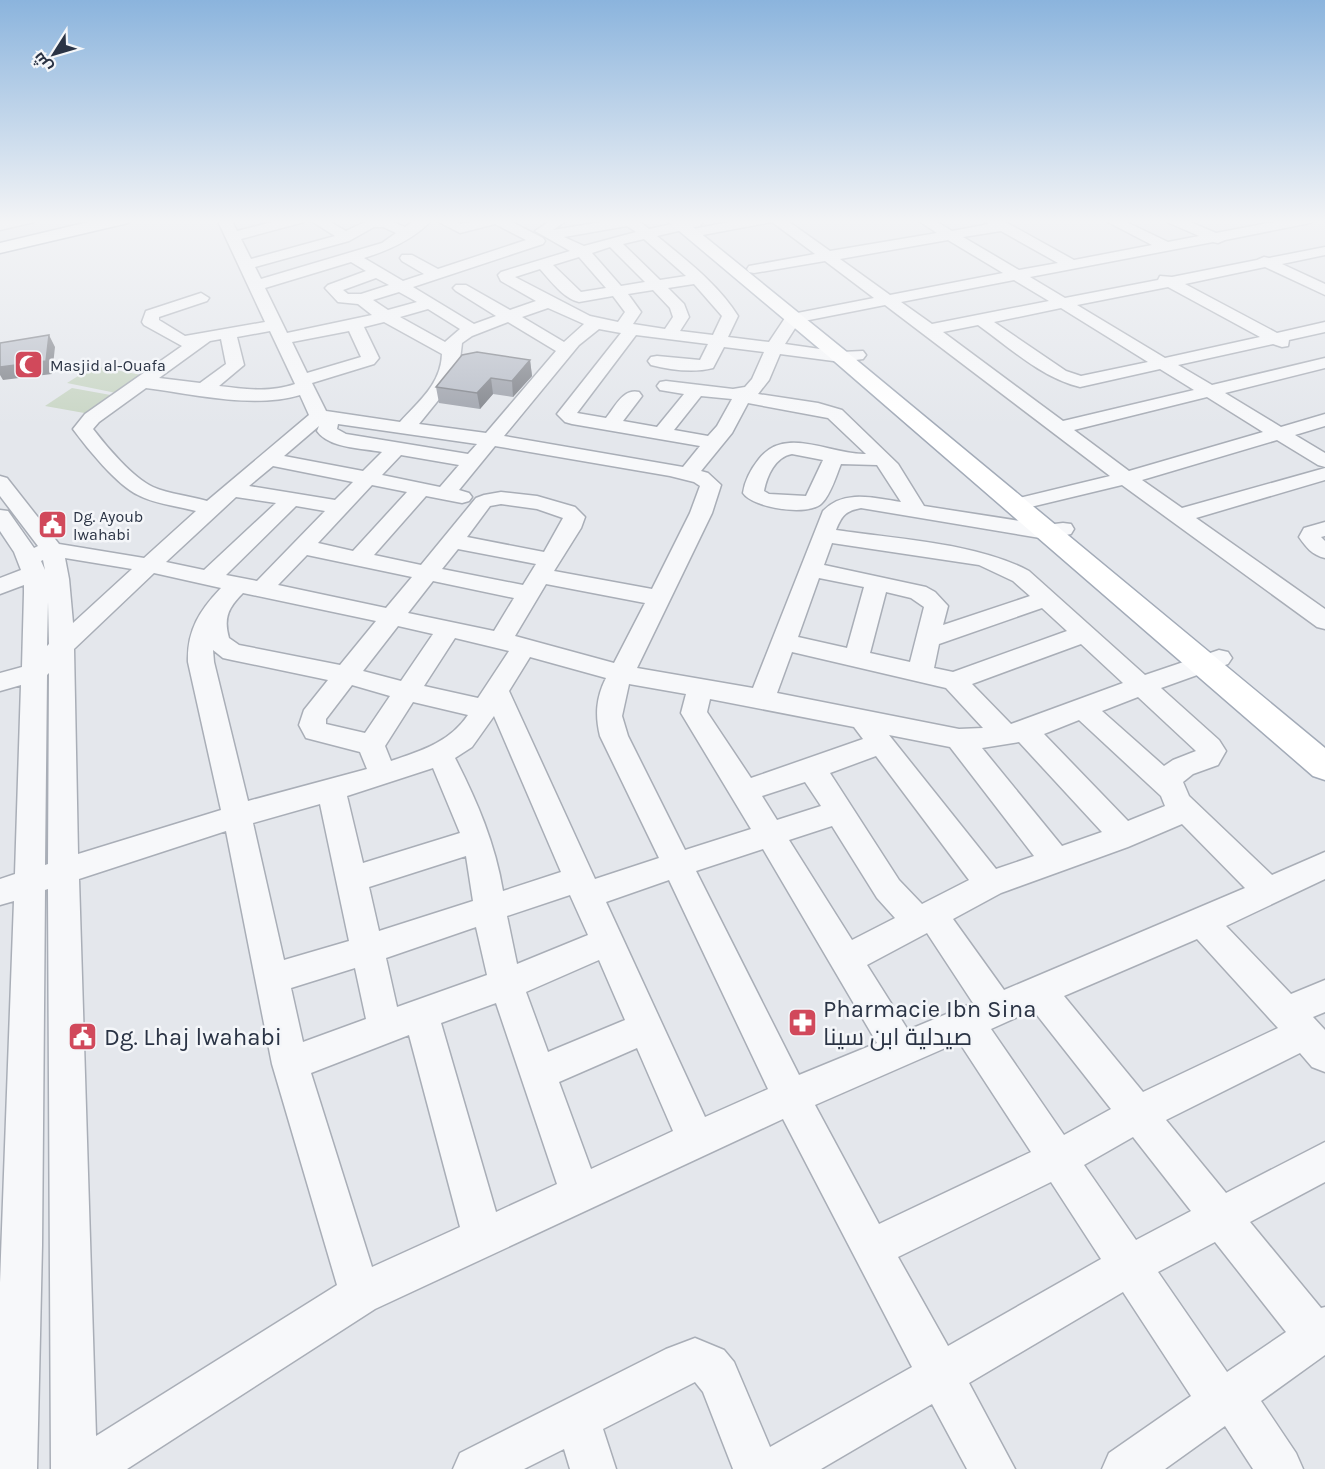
<svg xmlns="http://www.w3.org/2000/svg" width="1325" height="1469" font-family="Karla,Cairo,sans-serif">
	<rect width="100%" height="100%" fill="#e4e7ec"/>
	<path fill="#c9d6c5" d="M 94,366 L 147,376 L 121,394 L 67,383 Z
		M 72,388 L 116,396 L 90,414 L 45,406 Z"/>
	<g fill="none" stroke-linecap="round" stroke-linejoin="round">
		<defs>
			<path id="minor" d="M 13,219 L 36,219 L 34,222 L 0,230 L 0,222 Z
				M 217,219 L 231,219 L 237,231 L 284,219 L 306,219 L 304,222 L 241,239 L 251,259 L 335,236 L 308,219 L 325,219 L 346,231 C 371,218 379,215 405,227 L 417,219 L 450,219 L 461,224 L 483,219 L 506,219 L 543,238 L 545,241 L 543,244 L 413,287 L 474,324 L 496,316 L 456,291 L 453,288 L 456,285 L 466,285 L 510,310 L 536,301 L 501,281 L 498,275 L 501,272 L 570,251 L 535,231 L 553,219 L 569,219 L 553,230 L 619,219 L 636,219 L 649,229 L 695,219 L 702,223 L 700,226 L 657,236 C 686,260 718,284 738,316 L 728,337 L 769,342 L 787,315 L 874,298 L 825,261 L 754,273 L 749,272 L 747,269 L 749,266 L 815,254 L 772,222 L 692,237 L 687,236 L 685,233 L 687,230 L 746,219 L 785,219 L 830,251 L 937,233 L 916,219 L 932,219 L 952,231 L 989,224 L 983,219 L 1000,219 L 1074,260 L 1152,245 L 1102,219 L 1120,219 L 1168,242 L 1199,236 L 1167,222 L 1165,219 L 1183,219 L 1216,233 L 1289,219 L 1317,219 L 1310,223 L 1225,240 L 1218,243 L 1213,242 L 1030,277 L 1065,298 L 1158,280 L 1160,276 L 1172,277 L 1257,260 L 1264,257 L 1269,258 L 1325,247 L 1325,255 L 1282,264 L 1325,284 L 1325,295 L 1265,267 L 1185,284 L 1277,333 L 1325,322 L 1325,332 L 1289,340 L 1288,346 L 1282,347 L 1273,344 L 1178,365 L 1212,385 L 1325,358 L 1325,368 L 1225,393 L 1281,427 L 1325,414 L 1325,426 L 1295,435 L 1325,453 L 1325,467 L 1318,465 L 1277,440 L 1142,480 L 1182,508 L 1325,468 L 1325,480 L 1196,518 L 1325,609 L 1325,629 L 1317,627 L 1122,485 L 1014,511 L 1007,509 L 1003,505 L 1007,501 L 1110,476 L 885,305 L 799,322 L 785,344 L 841,352 L 863,351 L 866,355 L 863,359 L 841,362 L 780,354 L 769,380 L 758,394 L 818,403 L 842,410 L 898,464 L 924,506 L 1046,525 L 1063,523 L 1071,524 L 1074,529 L 1071,534 L 1046,539 L 861,508 C 846,511 842,515 836,530 C 896,539 977,543 1029,571 L 1145,675 L 1219,650 L 1228,652 L 1232,658 L 1228,664 L 1161,688 L 1219,740 L 1226,751 L 1218,765 L 1193,774 L 1183,782 L 1189,796 L 1272,875 L 1325,852 L 1325,879 L 1226,926 L 1291,994 L 1325,980 L 1325,1012 L 1313,1017 L 1325,1030 L 1325,1072 L 1312,1067 L 1300,1053 L 1166,1120 L 1226,1193 L 1325,1142 L 1325,1182 L 1250,1222 L 1321,1308 L 1325,1307 L 1325,1355 L 1261,1401 L 1296,1453 L 1303,1469 L 1253,1469 L 1225,1426 L 1165,1469 L 1102,1469 L 1109,1453 L 1191,1396 L 1123,1292 L 969,1383 L 1015,1469 L 967,1469 L 932,1404 L 821,1469 L 733,1469 L 703,1392 L 695,1382 L 603,1429 L 616,1469 L 570,1469 L 564,1449 L 524,1469 L 453,1469 L 460,1453 L 666,1349 L 695,1338 L 724,1350 L 734,1362 L 770,1447 L 912,1367 L 783,1119 L 375,1309 L 127,1469 L 51,1469 L 48,889 L 45,890 L 42,1245 L 37,1469 L 0,1469 L 0,1283 L 14,901 L 0,905 L 0,879 L 15,874 L 21,685 L 0,691 L 0,673 L 22,667 L 24,593 L 24,585 L 0,594 L 0,578 L 21,570 L 14,552 L 0,531 L 0,510 L 8,511 L 34,548 L 38,546 L 0,496 L 0,476 L 7,478 L 59,544 L 144,558 L 196,511 C 178,506 154,504 138,495 C 117,485 87,448 73,429 L 85,414 L 182,346 L 144,325 L 142,322 L 146,311 L 201,293 L 209,298 L 207,301 L 159,317 L 159,320 L 185,336 L 265,322 ZM 433,219 L 460,233 L 495,224 L 526,240 L 438,269 L 412,255 L 402,255 L 400,258 L 402,261 L 424,274 L 403,281 L 364,258 C 390,250 414,239 433,219 ZM 627,226 L 636,232 L 584,246 L 564,237 ZM 374,227 L 383,227 L 396,233 L 382,243 L 261,279 L 255,267 L 349,241 ZM 1001,231 L 1058,263 L 1019,270 L 963,237 ZM 644,239 L 686,276 L 660,280 L 623,244 ZM 948,240 L 1003,273 L 890,295 L 840,259 ZM 610,247 L 645,282 L 621,286 L 592,253 ZM 579,257 L 606,288 L 581,292 L 553,265 ZM 351,262 L 366,271 L 328,285 L 325,288 L 338,302 L 358,304 L 372,315 L 287,333 L 265,288 ZM 540,269 C 551,281 563,298 579,302 L 613,296 L 625,312 L 618,322 L 590,316 L 515,277 ZM 376,278 L 389,285 L 361,294 L 348,294 L 343,290 ZM 1014,280 L 1049,301 L 932,324 L 901,302 ZM 694,284 L 722,316 L 713,335 L 680,331 L 689,317 L 684,304 L 668,288 ZM 1168,287 L 1260,337 L 1165,358 L 1077,305 ZM 653,290 L 670,308 L 673,317 L 665,329 L 633,324 L 641,312 L 628,294 ZM 399,292 L 417,302 L 388,310 L 373,300 ZM 548,308 L 584,324 L 564,342 L 522,317 ZM 1061,308 L 1148,362 L 1081,376 L 1066,371 L 994,322 ZM 428,309 L 460,329 L 445,342 L 400,317 ZM 384,322 L 442,354 C 441,384 419,401 400,422 L 326,411 L 312,383 L 374,364 L 379,358 L 364,327 ZM 508,322 L 556,351 L 486,433 L 419,424 L 453,382 L 459,368 L 462,343 L 472,336 ZM 978,325 C 1010,348 1042,378 1080,387 L 1160,369 L 1194,390 L 1063,421 L 943,332 ZM 599,329 L 621,333 L 557,414 L 565,422 L 572,424 L 700,446 L 683,467 L 504,436 L 579,345 ZM 270,331 L 295,384 C 269,393 246,389 219,386 L 244,365 L 237,337 ZM 349,331 L 361,357 L 307,373 L 292,342 ZM 636,335 L 708,344 L 700,360 L 657,356 L 651,357 L 648,361 L 651,365 C 671,370 693,373 713,368 L 724,347 L 764,352 L 752,379 L 745,387 L 733,389 L 666,381 L 660,382 L 657,386 L 660,390 L 684,394 L 657,427 L 623,421 L 642,396 L 639,392 C 623,388 615,407 606,418 L 577,413 ZM 221,339 L 226,364 L 200,383 L 159,378 L 210,341 ZM 146,388 C 194,394 253,409 300,395 L 309,415 L 207,501 C 190,496 169,494 153,487 C 133,478 106,446 93,429 L 99,422 ZM 701,396 L 732,399 L 717,426 L 708,436 L 674,430 ZM 1207,397 L 1263,432 L 1129,471 L 1074,430 ZM 748,403 L 828,418 L 866,454 C 831,455 785,425 759,459 C 751,469 745,480 743,493 C 753,508 809,517 822,503 C 831,494 836,476 841,464 L 877,465 L 901,502 C 874,498 844,489 823,511 L 753,688 L 637,668 L 712,513 L 721,485 L 708,473 L 701,471 L 732,433 ZM 338,424 L 477,444 L 468,454 L 346,434 L 337,429 ZM 319,426 L 317,431 C 330,449 363,448 382,452 L 363,471 L 284,456 ZM 495,446 L 670,476 L 694,482 L 700,486 L 690,513 L 652,589 L 554,571 L 581,528 L 585,517 L 575,507 L 537,496 L 501,492 L 484,495 L 476,498 L 421,565 L 374,555 L 426,496 L 462,503 L 469,501 L 472,497 L 469,493 L 459,490 ZM 792,454 L 823,460 L 806,496 L 769,494 L 764,491 C 767,476 775,457 792,454 ZM 401,455 L 459,465 L 440,487 L 382,475 ZM 273,466 L 353,482 L 335,500 L 249,486 ZM 372,485 L 407,492 L 353,551 L 318,543 ZM 236,497 L 276,503 L 204,570 L 166,562 ZM 501,504 L 537,509 L 563,518 L 544,552 L 467,537 L 490,506 ZM 296,506 L 325,511 L 257,581 L 226,575 ZM 832,543 L 979,565 L 1013,581 L 1030,596 L 943,625 L 948,606 L 935,592 L 926,587 L 824,565 ZM 458,549 L 536,564 L 523,585 L 442,569 ZM 307,555 L 412,577 L 386,608 L 278,585 ZM 65,558 L 132,569 L 73,623 L 69,579 ZM 43,560 L 45,570 L 41,561 ZM 154,573 L 221,588 C 200,610 187,630 188,662 L 221,810 L 78,854 L 74,649 ZM 819,578 L 864,587 L 847,648 L 798,637 ZM 433,581 L 514,598 L 494,631 L 408,613 ZM 546,584 L 645,603 L 614,663 L 515,636 ZM 886,592 L 911,598 L 924,607 L 910,662 L 870,653 ZM 243,593 L 376,621 L 340,665 L 239,645 L 229,638 C 223,617 229,607 243,593 ZM 48,602 L 49,644 L 47,646 ZM 1042,608 L 1067,631 L 953,672 L 934,668 L 939,644 ZM 398,626 L 433,634 L 401,681 L 363,671 ZM 455,638 L 509,651 L 478,698 L 424,686 ZM 1081,644 L 1123,683 L 1011,724 L 972,684 ZM 213,650 L 223,658 L 232,660 L 328,680 L 304,710 L 299,725 L 306,738 L 360,752 L 367,769 L 248,801 L 214,662 ZM 792,652 L 946,688 L 983,728 L 959,729 L 777,693 ZM 530,657 L 606,678 C 596,698 595,715 600,736 L 659,858 L 595,879 L 509,691 ZM 49,673 L 48,864 L 45,865 L 47,675 ZM 629,684 L 686,694 L 681,713 L 751,829 L 685,850 L 628,736 L 622,716 ZM 352,685 L 390,696 L 365,733 L 326,724 L 326,719 ZM 1138,697 L 1196,751 L 1173,760 L 1164,766 L 1102,711 ZM 710,699 L 854,727 L 863,739 L 751,778 L 707,712 ZM 413,702 L 468,715 C 449,743 420,751 391,761 L 385,746 ZM 494,716 L 561,872 L 503,891 C 495,843 477,801 455,758 L 472,747 ZM 1079,720 L 1161,796 L 1165,806 L 1128,821 L 1044,734 ZM 889,735 L 950,747 L 1034,856 L 996,869 ZM 1019,742 L 1102,832 L 1062,846 L 982,748 ZM 876,756 L 969,880 L 922,904 L 899,880 L 830,773 ZM 433,768 L 460,833 L 363,863 L 347,796 ZM 805,782 L 821,806 L 777,820 L 762,796 ZM 320,804 L 349,941 L 284,960 L 253,823 ZM 1182,824 L 1245,888 L 1004,990 L 953,919 L 1001,893 L 1128,847 ZM 832,826 L 877,898 L 895,918 L 852,940 L 789,840 ZM 226,831 L 272,1064 L 337,1285 L 96,1436 L 79,879 ZM 763,849 L 877,1043 L 799,1075 L 696,871 ZM 466,856 L 473,901 L 379,931 L 369,887 ZM 669,880 L 768,1089 L 705,1117 L 606,902 ZM 570,895 L 588,935 L 517,964 L 507,916 ZM 476,927 L 487,975 L 397,1007 L 386,958 ZM 927,933 L 973,1003 L 908,1030 L 867,965 ZM 1197,939 L 1278,1028 L 1143,1092 L 1064,996 ZM 599,960 L 625,1020 L 548,1052 L 526,992 ZM 355,968 L 366,1019 L 303,1042 L 291,988 ZM 496,1003 L 557,1184 L 496,1212 L 441,1023 ZM 1033,1010 L 1111,1109 L 1064,1135 L 991,1029 ZM 409,1035 L 460,1227 L 372,1267 L 311,1073 ZM 959,1042 L 1031,1152 L 879,1224 L 815,1105 ZM 637,1048 L 673,1131 L 591,1169 L 559,1082 ZM 1133,1137 L 1191,1211 L 1136,1240 L 1084,1165 ZM 1051,1182 L 1101,1259 L 948,1346 L 898,1257 ZM 1215,1242 L 1286,1332 L 1227,1372 L 1158,1272 Z
				M 1325,522 L 1325,536 L 1321,537 L 1325,541 L 1325,558 C 1312,555 1306,547 1299,537 L 1304,528 Z"/>
			<path id="major" d="M 665,219 L 683,219 L 848,353 L 1325,748 L 1325,780 L 1313,776 L 834,361 Z"/>
			<path id="highway" d="M 101,219 L 130,219 L 128,223 L 0,253 L 0,243 Z"/>
		</defs>
		<use href="#minor" stroke="#a9aeb7" stroke-width="3"/>
		<use href="#major" stroke="#a3abb8" stroke-width="3"/>
		<use href="#highway" stroke="#8b94a3" stroke-width="3"/>
		<use href="#minor" fill="#f7f8fa" fill-rule="evenodd"/>
		<use href="#major" fill="#fff" fill-rule="evenodd"/>
		<use href="#highway" fill="#fff" fill-rule="evenodd"/>
	</g>
	<path fill="#a1a5ae" d="M 530,360 L 532,376 L 513,397 L 493,394 L 480,409 L 439,403 L 436,387 Z"/>
	<path fill="#83868d" d="M 49,335 L 55,347 L 52,374 L 3,380 L 0,375 L 0,367 Z
		M 530,360 L 532,376 L 513,397 L 512,381 Z
		M 491,378 L 493,394 L 480,409 L 477,393 Z"/>
	<path fill="#bbc0ca" stroke="#83868d" stroke-width="1.5" d="M 49,335 L 46,361 L 0,367 L 0,343 Z
		M 477,352 L 530,360 L 512,381 L 491,378 L 477,393 L 436,387 L 462,355 Z"/>
	<linearGradient id="sky" x2="0" y2="1"><stop stop-color="#8bb4dd"/><stop offset="0.52" stop-color="#f3f4f6"/><stop offset="1" stop-color="#f3f4f6" stop-opacity="0"/></linearGradient>
	<rect width="1325" height="425" fill="url(#sky)"/>
	<defs>
		<symbol id="mosque-square" viewBox="-11 -11 22 22"><rect x="-9" y="-9" width="18" height="18" rx="4" fill="#d1495b" stroke="#f4f6f9"/><path d="M3.5-4.9A6 6 0 1 0 3.5 4.9A5 5 0 1 1 3.5-4.9Z" fill="#fff"/></symbol>
		<symbol id="civic-square" viewBox="-11 -11 22 22"><rect x="-9" y="-9" width="18" height="18" rx="4" fill="#d1495b" stroke="#f4f6f9"/><path d="M-.6-6.5H3V-4.5H.6V-3L4-1V1h2V6H-6V1h2V-1L-.6-3ZM-1.2 2.5V6h2.4V2.5Z" fill="#fff"/></symbol>
		<symbol id="pharmacy-square" viewBox="-11 -11 22 22"><rect x="-9" y="-9" width="18" height="18" rx="4" fill="#d1495b" stroke="#f4f6f9"/><path d="M-2-6h4v4h4v4h-4v4h-4v-4h-4v-4h4Z" fill="#fff"/></symbol>
	</defs>
	<g fill-rule="evenodd">
		<use href="#mosque-square" x="12" y="348" width="33" height="33"/>
		<use href="#civic-square" x="36" y="508" width="33" height="33"/>
		<use href="#pharmacy-square" x="786" y="1006" width="33" height="33"/>
		<use href="#civic-square" x="66" y="1020" width="33" height="33"/>
	</g>
	<g text-anchor="middle" stroke-width="5" stroke-linejoin="round" paint-order="stroke">
		<g font-size="16" fill="#2b3445" stroke="#f4f6f9" text-anchor="start">
			<text x="50" y="371">Masjid al-Ouafa</text>
			<text x="73" y="522">Dg. Ayoub<tspan x="73" dy="18">lwahabi</tspan></text>
		</g>
		<g font-size="24" fill="#2b3445" stroke="#f4f6f9" text-anchor="start">
			<text x="823" y="1017">Pharmacie Ibn Sina<tspan x="823" dy="28">صيدلية ابن سينا</tspan></text>
			<text x="104" y="1045">Dg. Lhaj lwahabi</text>
		</g>
	</g>
	<g transform="translate(54 54) rotate(233)" stroke="#f4f6f9" stroke-width="4.5" paint-order="stroke">
	<path d="M0-4.5L10 22L0 15L-10 22Z" fill="#2b3445"/>
	<text y="-9" font-size="16" font-weight="bold" text-anchor="middle" fill="#2b3445">ش</text>
	</g>
</svg>
